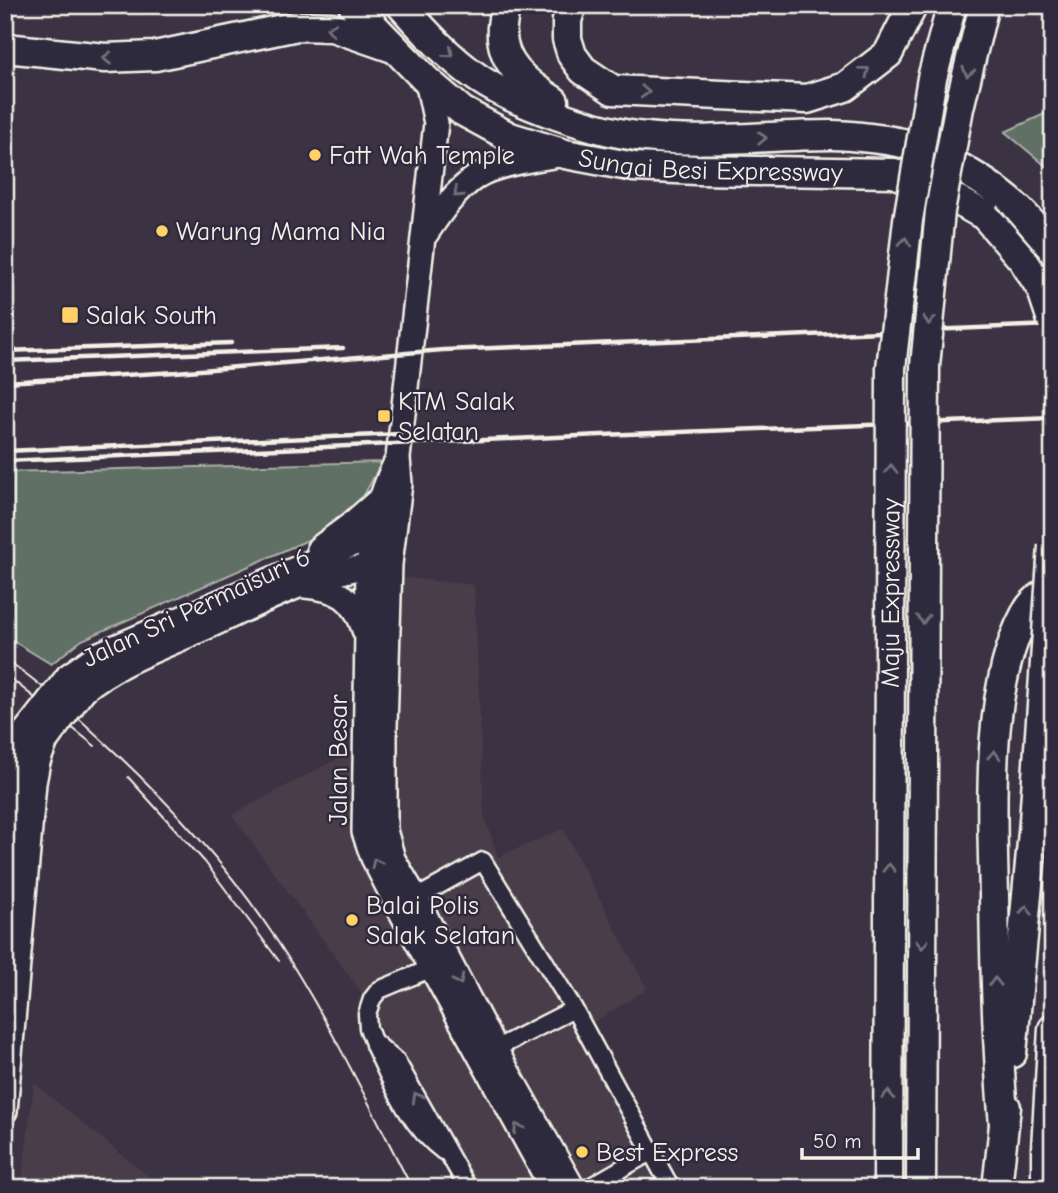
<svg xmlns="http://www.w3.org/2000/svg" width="1058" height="1193" font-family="'Comic Neue',sans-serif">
	<rect width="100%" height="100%" fill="#3b3343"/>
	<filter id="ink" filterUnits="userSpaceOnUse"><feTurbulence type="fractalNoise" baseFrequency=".0143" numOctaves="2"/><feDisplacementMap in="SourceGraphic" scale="14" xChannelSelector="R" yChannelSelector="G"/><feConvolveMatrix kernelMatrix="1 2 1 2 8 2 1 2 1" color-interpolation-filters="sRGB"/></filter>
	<g filter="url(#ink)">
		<path fill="#4a3e4a" d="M 396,577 L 474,585 L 484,816 L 498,857 L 563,829 L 647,989 L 591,1024 L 682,1188 L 472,1188 L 359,989 L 232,815 L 348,753 L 390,741 Z
			M 34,1083 L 162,1188 L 21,1188 Z"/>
		<path fill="#606f65" stroke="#aab0a6" stroke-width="2" d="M 1053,110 L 1053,168 L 1046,166 L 1005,132 Z
			M 382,462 L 363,497 L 352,512 L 317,536 L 82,640 L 51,664 L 5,636 L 5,472 Z"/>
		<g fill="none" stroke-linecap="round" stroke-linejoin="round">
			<defs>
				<path id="street" d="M 416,898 L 483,861 L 574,1009 L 671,1188
					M 432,968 L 379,990 L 372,999 L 367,1014 L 368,1028 L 373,1041 L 397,1062 L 468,1188
					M 374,1045 C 392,1083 408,1125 443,1151
					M 495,1049 L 574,1009
					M 588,1188 L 652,1151"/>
				<path id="secondary" d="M 427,81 L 436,123 L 398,458 L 400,484 L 390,564 L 385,726 L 385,830 L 393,859 L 416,898 L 495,1049 L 573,1188
					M 426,234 C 440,213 455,191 476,177 C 494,164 542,158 565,154
					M 395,464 C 379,496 372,531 368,566 L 364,832 L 373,858 L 396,903 L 552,1188
					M 319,548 L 350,525 L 381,498
					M 305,586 C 338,589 354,597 364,630
					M 68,676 L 99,654 L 346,547 L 371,537 L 382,537
					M 84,690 C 116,664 156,650 194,633 C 253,607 315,571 380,565
					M 5,876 C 9,827 8,776 26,730
					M 5,1111 L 34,783 L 38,762 L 46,741"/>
				<g id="highway">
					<path id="s1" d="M 353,5 L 427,81 L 462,111 L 510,137 L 565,154 L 634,167 L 697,170 L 894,173 L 957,200 L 985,216"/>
					<path d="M 401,5 C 424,31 449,58 478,78 C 516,104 599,133 646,137 C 708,144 769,135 831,135 C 848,135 895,140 910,145 C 951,159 1010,193 1036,229 C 1042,237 1047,247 1053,256"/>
					<path d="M 508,5 C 503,12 503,19 502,27 C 499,63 527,84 554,101"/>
					<path d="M 572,5 L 567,20 L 567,39 L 572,55 L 583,70 L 613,90 L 807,99 L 845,87 L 888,54 L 913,5"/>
					<path d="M 5,48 L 105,58 L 155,56 L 297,26 L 332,27 L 393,48"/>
					<path d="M 1012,1053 L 1034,821"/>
					<path d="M 1004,1124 C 997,1048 995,972 994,895 C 992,813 985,687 1026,613 C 1032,602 1042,595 1053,588"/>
					<path d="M 921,1188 L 924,550"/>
					<path d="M 997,1188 L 1006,1107"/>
					<path d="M 1046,1188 L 1046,1148 L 1053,1029"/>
				</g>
			</defs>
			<use href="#street" stroke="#f4f1e8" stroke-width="21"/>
			<use href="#secondary" stroke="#f4f1e8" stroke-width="28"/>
			<use href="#highway" stroke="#f4f1e8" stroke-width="33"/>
			<use href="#street" stroke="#2f2a3d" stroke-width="16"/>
			<use href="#secondary" stroke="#2f2a3d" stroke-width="23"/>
			<use href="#highway" stroke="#2f2a3d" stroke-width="28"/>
			<path stroke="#f4f1e8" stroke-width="2" d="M 5,659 C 41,683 71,711 103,741 C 167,800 226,863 274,936 C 327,1016 368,1103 412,1188
				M 5,674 L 95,746
				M 128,777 L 205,862 L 279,961"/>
			<path stroke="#f4f1e8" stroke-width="4.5" d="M 5,351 L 231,343
				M 5,361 L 343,348
				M 5,382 L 176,372 L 443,350 L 1053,325
				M 5,451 L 400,434
				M 5,461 L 601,435 L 1053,418"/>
			<defs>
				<path id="secondary-bridge" d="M 26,730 L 68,676
					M 46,741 L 84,690"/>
				<g id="highway-bridge">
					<path d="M 985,216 L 1023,260 L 1042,290 L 1053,323"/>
					<path d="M 924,550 L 925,366 L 940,211 L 959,108 L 984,5"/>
					<path d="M 1034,821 L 1053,546"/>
					<path id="s2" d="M 888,1188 L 891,368 L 908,220 L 932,78 L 952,5"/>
				</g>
			</defs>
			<use href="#secondary-bridge" stroke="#f4f1e8" stroke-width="28" stroke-linecap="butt"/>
			<use href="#highway-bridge" stroke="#f4f1e8" stroke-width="33" stroke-linecap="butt"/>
			<use href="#secondary-bridge" stroke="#2f2a3d" stroke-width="23"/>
			<use href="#highway-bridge" stroke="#2f2a3d" stroke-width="28"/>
		</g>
		<defs><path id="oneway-chevron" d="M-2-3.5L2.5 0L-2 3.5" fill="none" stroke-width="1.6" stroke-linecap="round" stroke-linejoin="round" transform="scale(1.75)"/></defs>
		<g stroke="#747079">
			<use href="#oneway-chevron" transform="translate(331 29) rotate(-169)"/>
			<use href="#oneway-chevron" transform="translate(449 53) rotate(40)"/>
			<use href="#oneway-chevron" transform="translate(107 58) rotate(-179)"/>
			<use href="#oneway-chevron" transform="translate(865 71) rotate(-38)"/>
			<use href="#oneway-chevron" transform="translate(968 72) rotate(104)"/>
			<use href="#oneway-chevron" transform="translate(645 92) rotate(3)"/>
			<use href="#oneway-chevron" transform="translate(762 138) rotate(-2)"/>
			<use href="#oneway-chevron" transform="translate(458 193) rotate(137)"/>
			<use href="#oneway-chevron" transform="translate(905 242) rotate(-84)"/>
			<use href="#oneway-chevron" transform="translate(929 320) rotate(96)"/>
			<use href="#oneway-chevron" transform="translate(891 469) rotate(-90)"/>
			<use href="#oneway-chevron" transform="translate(923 619) rotate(90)"/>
			<use href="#oneway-chevron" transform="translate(994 755) rotate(-87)"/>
			<use href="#oneway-chevron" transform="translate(376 863) rotate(-115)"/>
			<use href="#oneway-chevron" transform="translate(889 868) rotate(-90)"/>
			<use href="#oneway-chevron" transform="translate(1026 910) rotate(-85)"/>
			<use href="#oneway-chevron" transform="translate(922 944) rotate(90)"/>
			<use href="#oneway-chevron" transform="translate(459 980) rotate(63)"/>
			<use href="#oneway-chevron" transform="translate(995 982) rotate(-91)"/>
			<use href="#oneway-chevron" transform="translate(888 1095) rotate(-90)"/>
			<use href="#oneway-chevron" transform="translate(417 1097) rotate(-119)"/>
			<use href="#oneway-chevron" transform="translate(518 1128) rotate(-119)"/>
		</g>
	</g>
	<g fill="#ffd166" stroke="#2f2a3d" stroke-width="2.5">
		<circle cx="315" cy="155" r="7"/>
		<circle cx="162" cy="231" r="7"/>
		<rect x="61" y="306" width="18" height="18" rx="3.5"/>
		<rect x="377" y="409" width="14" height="14" rx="3.5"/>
		<circle cx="352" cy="920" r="7"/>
		<circle cx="582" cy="1152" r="7"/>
	</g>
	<g text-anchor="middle" stroke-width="5" stroke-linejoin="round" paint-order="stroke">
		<g font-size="26" fill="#f4f1e8" stroke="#2f2a3d" text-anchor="start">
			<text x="329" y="164">Fatt Wah Temple</text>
			<text x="176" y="240">Warung Mama Nia</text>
			<text x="86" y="324">Salak South</text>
			<text x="398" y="410">KTM Salak<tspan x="398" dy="30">Selatan</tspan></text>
			<text x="366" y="914">Balai Polis<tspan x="366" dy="30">Salak Selatan</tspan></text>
			<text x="596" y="1161">Best Express</text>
		</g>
		<g font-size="26" fill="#f4f1e8" stroke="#2f2a3d">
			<text dy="9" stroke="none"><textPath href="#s1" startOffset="411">Sungai Besi Expressway</textPath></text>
			<text dy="9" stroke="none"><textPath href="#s2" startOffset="595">Maju Expressway</textPath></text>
			<text transform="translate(196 607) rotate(-25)" y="9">Jalan Sri Permaisuri 6</text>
			<text transform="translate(338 760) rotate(-90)" y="9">Jalan Besar</text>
		</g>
	</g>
	<rect width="1058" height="1193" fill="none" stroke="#2f2a3d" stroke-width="28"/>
	<rect x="14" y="14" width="1030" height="1165" fill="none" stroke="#f4f1e8" stroke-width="2.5" filter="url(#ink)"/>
	<path d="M802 1148v10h116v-10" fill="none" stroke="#f4f1e8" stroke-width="3.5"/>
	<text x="813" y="1148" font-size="21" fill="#f4f1e8" stroke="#2f2a3d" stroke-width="5" paint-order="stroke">50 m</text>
</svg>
